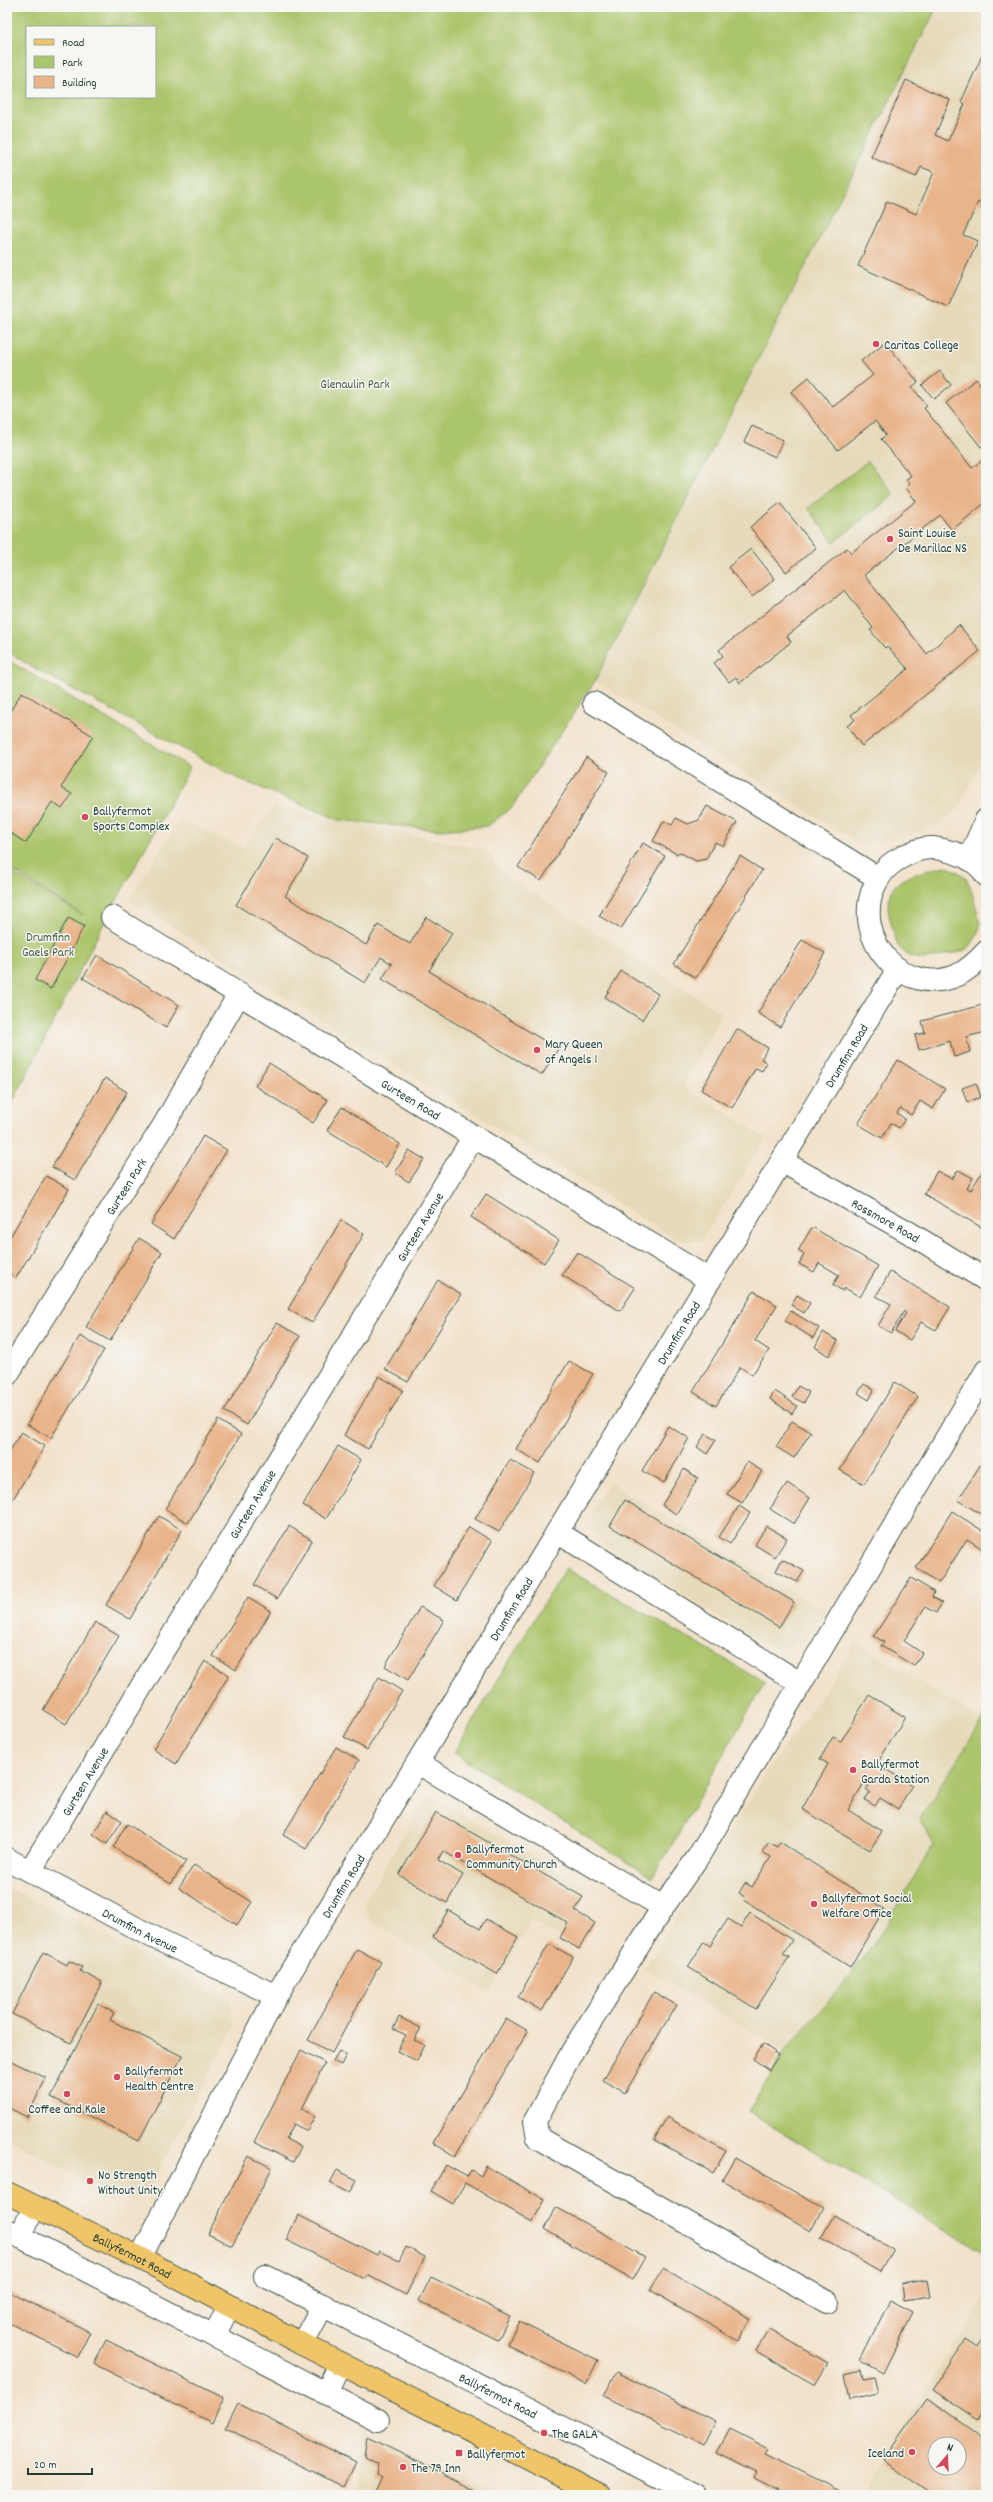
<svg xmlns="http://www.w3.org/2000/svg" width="993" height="2502" font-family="Dekko,sans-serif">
	<rect width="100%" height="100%" fill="#f6f6f2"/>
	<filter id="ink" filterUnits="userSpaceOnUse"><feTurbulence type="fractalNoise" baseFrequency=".025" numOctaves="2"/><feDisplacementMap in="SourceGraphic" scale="8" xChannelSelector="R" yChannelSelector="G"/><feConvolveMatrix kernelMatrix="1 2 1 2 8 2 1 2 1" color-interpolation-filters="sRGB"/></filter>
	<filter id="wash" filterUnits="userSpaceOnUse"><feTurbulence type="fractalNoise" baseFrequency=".012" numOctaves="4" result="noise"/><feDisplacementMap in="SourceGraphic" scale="16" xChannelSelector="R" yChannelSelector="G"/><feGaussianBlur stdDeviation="0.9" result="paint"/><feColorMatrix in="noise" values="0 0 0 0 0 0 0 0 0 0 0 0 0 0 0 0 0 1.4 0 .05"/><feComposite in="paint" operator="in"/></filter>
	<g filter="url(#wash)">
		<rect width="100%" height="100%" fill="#f2e2cb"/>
		<path fill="#e6daba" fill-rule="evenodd" d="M 937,7 L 986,7 L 986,751 L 960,805 L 952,815 L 935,827 L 863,845 L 595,681 Z
			M 274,806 L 486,850 L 502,873 L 722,1013 L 683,1086 L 766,1138 L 701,1241 L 679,1241 L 129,900 L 180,819 L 243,848 Z
			M 609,1482 L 826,1612 L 807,1640 L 786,1647 L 763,1644 L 606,1546 L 595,1535 L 591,1521 L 592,1511 Z
			M 855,1642 L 981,1720 L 920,1818 L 935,1844 L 925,1861 L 893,1912 L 891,1919 L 850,1976 L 785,2051 L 645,1969 L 769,1768 L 829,1685 Z
			M 433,1798 L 588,1888 L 560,1938 L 531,1921 L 489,1993 L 370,1920 L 363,1904 L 424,1800 Z
			M 7,1887 L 231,2000 L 234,2027 L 151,2184 L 131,2199 L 105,2192 L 7,2138 Z
			M 986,2296 L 986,2495 L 860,2495 L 878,2463 ZM 935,2444 L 959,2444 L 959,2468 L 935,2468 Z
			M 362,2429 L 497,2495 L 357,2495 Z"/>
		<path fill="#abc56b" stroke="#658150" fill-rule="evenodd" d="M 7,7 L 937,7 L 595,681 L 512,807 L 488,826 L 440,830 L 339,820 L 237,778 L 32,667 L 7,651 ZM 27,27 L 155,27 L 155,97 L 27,97 Z
			M 868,461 L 894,495 L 834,542 L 808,508 Z
			M 7,660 L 190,767 L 102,927 L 7,1113 L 7,870 L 83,915 L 7,867 Z
			M 945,866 C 966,874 969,879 974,900 C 976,909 982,921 979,930 C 977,937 972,945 965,950 C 961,953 953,953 948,954 C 930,959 914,964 900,948 C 895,942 893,930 891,923 C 878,878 911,875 945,866 Z
			M 565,1568 L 765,1682 L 653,1878 L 454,1753 Z
			M 986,1714 L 986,2254 L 748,2112 L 785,2051 L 850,1976 L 891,1919 L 893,1912 L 934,1844 L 920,1818 Z"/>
		<g id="blocks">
			<path fill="#e9b48a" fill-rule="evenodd" d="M 986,47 L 986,205 L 978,202 L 963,235 L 978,241 L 948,307 L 858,266 L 887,201 L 916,214 L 934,172 L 921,167 L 916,177 L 871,157 L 906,80 L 950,100 L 935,135 L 948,141 L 965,104 L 961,102 Z
				M 885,342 L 918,382 L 912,387 L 927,406 L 924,408 L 972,468 L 986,458 L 986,502 L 952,530 L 940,515 L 864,575 L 927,654 L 959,625 L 980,651 L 862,746 L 847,726 L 855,720 L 851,715 L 908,669 L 887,646 L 885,648 L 870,630 L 873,628 L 845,590 L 787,636 L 791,642 L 740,683 L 736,677 L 729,682 L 714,663 L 723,656 L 719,650 L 847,548 L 851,553 L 916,501 L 906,488 L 910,484 L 906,479 L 911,476 L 881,439 L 886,435 L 875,421 L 838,450 L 791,392 L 809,377 L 833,407 L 873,375 L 861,361 Z
				M 940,371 L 951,385 L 934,399 L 922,385 Z
				M 976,379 L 986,391 L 986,443 L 981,447 L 946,403 Z
				M 752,426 L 783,440 L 775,457 L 744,442 Z
				M 780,503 L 816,548 L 786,572 L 750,527 Z
				M 751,549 L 775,579 L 752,597 L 728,567 Z
				M 22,692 L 93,736 L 61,788 L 72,794 L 62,809 L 52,802 L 26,843 L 7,831 L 7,716 Z
				M 586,757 L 609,772 L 541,881 L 518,867 Z
				M 707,806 L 737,822 L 723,846 L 715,842 L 706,859 L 696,861 L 679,852 L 677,854 L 653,841 L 664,821 L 672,825 L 676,818 L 688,824 L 699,820 Z
				M 276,838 L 308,858 L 285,896 L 366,945 L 378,925 L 410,944 L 426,917 L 452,933 L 429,971 L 558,1049 L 542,1075 L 382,979 L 392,964 L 381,957 L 365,983 L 236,905 Z
				M 643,843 L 665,856 L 621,929 L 599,916 Z
				M 740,856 L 762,870 L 696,978 L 674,964 Z
				M 68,918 L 84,926 L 51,989 L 35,980 Z
				M 802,940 L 825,953 L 780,1027 L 758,1013 Z
				M 97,955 L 179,1005 L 166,1028 L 83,978 Z
				M 621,971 L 658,994 L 642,1020 L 605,997 Z
				M 986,1004 L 986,1032 L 966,1037 L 970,1052 L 954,1057 L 950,1041 L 919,1050 L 915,1035 L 925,1033 L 922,1021 Z
				M 737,1029 L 768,1048 L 761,1059 L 767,1063 L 762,1071 L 756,1068 L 732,1108 L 701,1090 Z
				M 898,1060 L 945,1089 L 933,1109 L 920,1101 L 911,1115 L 900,1108 L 897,1113 L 905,1119 L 899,1128 L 891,1123 L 882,1138 L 858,1124 Z
				M 269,1063 L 328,1100 L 313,1123 L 255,1086 Z
				M 105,1078 L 127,1092 L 75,1180 L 52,1167 Z
				M 976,1083 L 981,1097 L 967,1102 L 962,1088 Z
				M 342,1107 L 400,1144 L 386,1167 L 327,1130 Z
				M 203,1136 L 227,1150 L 174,1239 L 151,1224 Z
				M 409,1150 L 424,1159 L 409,1182 L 395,1173 Z
				M 958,1170 L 973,1178 L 967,1188 L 971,1190 L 983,1170 L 986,1172 L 986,1190 L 982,1197 L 986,1199 L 986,1230 L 924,1194 L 937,1171 L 952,1179 Z
				M 46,1176 L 69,1189 L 16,1278 L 7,1272 L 7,1242 Z
				M 486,1194 L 559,1240 L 544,1263 L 471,1217 Z
				M 341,1220 L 364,1234 L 312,1323 L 288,1309 Z
				M 812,1227 L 878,1266 L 860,1297 L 845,1288 L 843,1291 L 833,1285 L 839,1275 L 819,1263 L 814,1272 L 799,1264 L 804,1254 L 798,1251 Z
				M 139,1238 L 162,1252 L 110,1341 L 86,1327 Z
				M 577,1252 L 635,1288 L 620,1311 L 562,1275 Z
				M 890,1272 L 950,1307 L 936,1330 L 921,1322 L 910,1340 L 895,1331 L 906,1313 L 904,1311 L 891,1333 L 878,1326 L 891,1304 L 876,1296 Z
				M 438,1280 L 461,1294 L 408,1382 L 385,1369 Z
				M 754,1291 L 777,1305 L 755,1341 L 769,1350 L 752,1375 L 740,1367 L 716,1406 L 693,1392 Z
				M 797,1295 L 810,1303 L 804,1313 L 791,1305 Z
				M 791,1311 L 819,1328 L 813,1338 L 785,1321 Z
				M 277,1323 L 300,1336 L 247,1425 L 224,1411 Z
				M 823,1332 L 838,1341 L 829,1356 L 815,1347 Z
				M 80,1336 L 104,1350 L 51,1438 L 27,1424 Z
				M 569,1361 L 593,1374 L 540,1463 L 516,1449 Z
				M 379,1376 L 403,1390 L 368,1449 L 344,1435 Z
				M 895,1382 L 918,1397 L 864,1484 L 840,1470 Z
				M 864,1384 L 874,1390 L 869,1400 L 858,1393 Z
				M 798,1386 L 809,1392 L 804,1403 L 792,1397 Z
				M 775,1391 L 797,1406 L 792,1414 L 770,1399 Z
				M 218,1420 L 241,1434 L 188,1523 L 165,1509 Z
				M 792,1421 L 811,1432 L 794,1458 L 776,1447 Z
				M 668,1426 L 689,1438 L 664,1483 L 642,1471 Z
				M 21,1432 L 45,1446 L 7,1509 L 7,1456 Z
				M 705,1434 L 716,1440 L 707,1454 L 697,1447 Z
				M 338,1446 L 361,1460 L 326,1519 L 303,1505 Z
				M 986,1456 L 986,1507 L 981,1514 L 958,1500 Z
				M 510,1460 L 534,1473 L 499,1532 L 475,1519 Z
				M 747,1462 L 762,1471 L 742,1503 L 727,1494 Z
				M 684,1469 L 698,1478 L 676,1514 L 662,1505 Z
				M 787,1483 L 810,1498 L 794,1524 L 770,1509 Z
				M 625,1500 L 794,1602 L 779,1627 L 610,1526 Z
				M 739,1506 L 750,1513 L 730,1544 L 719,1537 Z
				M 952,1511 L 986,1533 L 986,1551 L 967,1539 L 939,1583 L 916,1568 Z
				M 159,1516 L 182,1530 L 130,1619 L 106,1605 Z
				M 289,1526 L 312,1540 L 277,1599 L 254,1585 Z
				M 766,1526 L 787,1538 L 775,1557 L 755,1545 Z
				M 469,1527 L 492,1541 L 457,1600 L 434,1586 Z
				M 782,1559 L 804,1571 L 797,1582 L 776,1571 Z
				M 911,1578 L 934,1592 L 932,1597 L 942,1603 L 936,1613 L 925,1607 L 904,1641 L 922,1653 L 914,1666 L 881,1646 L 884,1642 L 874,1636 Z
				M 248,1597 L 271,1611 L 236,1670 L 213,1656 Z
				M 420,1607 L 444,1620 L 408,1680 L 385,1666 Z
				M 95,1622 L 119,1636 L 66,1724 L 43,1710 Z
				M 205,1661 L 229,1675 L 176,1764 L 153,1749 Z
				M 379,1677 L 402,1691 L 367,1750 L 344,1737 Z
				M 869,1695 L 905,1717 L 876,1766 L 884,1771 L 885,1769 L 912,1785 L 898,1809 L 880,1798 L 875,1806 L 865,1800 L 870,1792 L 866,1789 L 869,1786 L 864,1783 L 848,1810 L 882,1831 L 870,1850 L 802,1809 L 828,1764 L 820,1759 L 833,1737 L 841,1741 Z
				M 336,1747 L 359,1760 L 306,1849 L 283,1835 Z
				M 107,1811 L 122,1821 L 107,1844 L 93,1834 Z
				M 436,1812 L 583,1897 L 575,1911 L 595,1923 L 579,1949 L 560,1938 L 568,1923 L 443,1851 L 438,1860 L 463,1875 L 447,1903 L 399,1875 Z
				M 127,1824 L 186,1861 L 171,1884 L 113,1847 Z
				M 769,1842 L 777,1847 L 780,1842 L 884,1909 L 850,1967 L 744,1900 L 745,1897 L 739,1893 L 745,1883 L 752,1887 L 771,1857 L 762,1852 Z
				M 194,1865 L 252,1902 L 237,1925 L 179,1888 Z
				M 448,1910 L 480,1929 L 486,1919 L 518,1937 L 497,1974 L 433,1937 Z
				M 750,1913 L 792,1940 L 783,1954 L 789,1957 L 756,2009 L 688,1967 L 704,1942 L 710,1946 L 728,1919 L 741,1927 Z
				M 549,1944 L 573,1957 L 542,2011 L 518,1997 Z
				M 357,1949 L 381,1962 L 332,2053 L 308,2040 Z
				M 43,1952 L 67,1965 L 69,1961 L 82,1967 L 80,1971 L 102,1982 L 71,2043 L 12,2014 Z
				M 654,1992 L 676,2005 L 625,2093 L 603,2080 Z
				M 98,2004 L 114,2013 L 110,2020 L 182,2056 L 139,2141 L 51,2097 Z
				M 399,2017 L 421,2028 L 414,2040 L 425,2045 L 417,2061 L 397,2051 L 406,2035 L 393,2029 Z
				M 506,2018 L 528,2031 L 455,2156 L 433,2143 Z
				M 763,2044 L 779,2055 L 769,2070 L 753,2059 Z
				M 301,2050 L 325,2063 L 302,2109 L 315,2116 L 307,2131 L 294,2124 L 286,2139 L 301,2147 L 293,2162 L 254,2142 Z
				M 339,2051 L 346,2055 L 341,2065 L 333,2061 Z
				M 7,2059 L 46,2078 L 27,2117 L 7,2107 Z
				M 667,2117 L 726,2151 L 713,2173 L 654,2140 Z
				M 248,2156 L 272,2168 L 232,2246 L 208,2234 Z
				M 735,2158 L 823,2208 L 810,2231 L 722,2180 Z
				M 446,2165 L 467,2177 L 471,2170 L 481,2176 L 486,2166 L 545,2200 L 532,2222 L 465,2183 L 453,2204 L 431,2191 Z
				M 337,2170 L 357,2180 L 350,2193 L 330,2183 Z
				M 556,2207 L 645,2257 L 632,2280 L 544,2229 Z
				M 298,2215 L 377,2255 L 379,2251 L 399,2261 L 406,2247 L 425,2257 L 406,2295 L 367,2275 L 365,2279 L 286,2240 Z
				M 834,2215 L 893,2249 L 880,2272 L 821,2238 Z
				M 663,2268 L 751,2319 L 738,2341 L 650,2290 Z
				M 431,2277 L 510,2316 L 498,2340 L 419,2301 Z
				M 927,2280 L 930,2296 L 904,2300 L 902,2284 Z
				M 7,2291 L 90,2332 L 78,2357 L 7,2322 Z
				M 890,2300 L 913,2312 L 883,2373 L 860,2361 Z
				M 519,2321 L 598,2360 L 586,2384 L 507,2345 Z
				M 769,2329 L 828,2363 L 815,2385 L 756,2351 Z
				M 986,2333 L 986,2408 L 978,2420 L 932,2390 L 965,2340 L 977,2348 Z
				M 106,2340 L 224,2398 L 212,2423 L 94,2364 Z
				M 861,2370 L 863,2379 L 874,2377 L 878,2393 L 850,2399 L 845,2374 Z
				M 616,2372 L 715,2421 L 703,2445 L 604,2396 Z
				M 928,2398 L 986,2439 L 986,2495 L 932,2495 L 883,2461 ZM 935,2444 L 959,2444 L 959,2468 L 935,2468 Z
				M 238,2404 L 356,2462 L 344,2487 L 226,2428 Z
				M 730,2429 L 769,2449 L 766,2454 L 845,2493 L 844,2495 L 788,2495 L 754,2478 L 757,2473 L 717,2453 Z
				M 368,2437 L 436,2471 L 483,2495 L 374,2495 L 382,2477 L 376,2474 L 378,2463 L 365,2456 Z"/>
		</g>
	</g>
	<g filter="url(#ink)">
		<use href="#blocks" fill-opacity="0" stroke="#3f564b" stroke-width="1"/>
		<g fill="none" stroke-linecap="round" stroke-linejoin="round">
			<defs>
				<g id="minor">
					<path d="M 594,703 L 878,878"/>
					<path d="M 969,859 L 986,820"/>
					<path d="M 986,875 C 975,857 953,851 934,848 C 921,847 908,853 897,860 C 886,866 879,876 874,887 C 852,939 903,999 958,975 C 969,969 977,962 986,952"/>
					<path id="s1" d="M 112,917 L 710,1280"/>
					<path id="s2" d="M 783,1162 L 908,1232 L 986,1280"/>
					<path id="s3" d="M 7,1375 L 165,1123 L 239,994"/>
					<path d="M 557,1532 L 800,1683"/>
					<path d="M 418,1763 L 663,1907 L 698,1857 L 986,1371"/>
					<path id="s4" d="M 7,1859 L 147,1934 L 276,1996"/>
					<path id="s5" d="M 30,1871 L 474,1136"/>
					<path d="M 663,1907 L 573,2050 L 535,2121 L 538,2138 L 827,2302"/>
					<path d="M 7,2230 L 378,2420"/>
					<path d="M 20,2237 L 34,2207"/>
					<path id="s6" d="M 140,2258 L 276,1996 L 898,969"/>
					<path id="s7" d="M 265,2276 L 695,2495"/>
					<path d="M 214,2336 L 229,2306"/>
					<path d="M 302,2344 L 323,2305"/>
					<path d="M 326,2393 L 340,2364"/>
				</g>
				<g id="major">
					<path id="s8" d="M 7,2193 L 140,2258 L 302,2344 L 600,2495"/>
				</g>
			</defs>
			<use href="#minor" stroke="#3f564b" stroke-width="24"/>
			<use href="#major" stroke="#3f564b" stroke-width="24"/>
			<use href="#minor" stroke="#fff" stroke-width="22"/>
			<use href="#major" stroke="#f0c469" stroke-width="22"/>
		</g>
	</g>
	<g fill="#d1495b" stroke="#f6f6f2" stroke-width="1.5">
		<circle cx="876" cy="344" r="4"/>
		<circle cx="890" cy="539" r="4"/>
		<circle cx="85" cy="817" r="4"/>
		<circle cx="537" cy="1050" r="4"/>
		<circle cx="853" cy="1770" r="4"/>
		<circle cx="458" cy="1855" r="4"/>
		<circle cx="814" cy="1904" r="4"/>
		<circle cx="117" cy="2077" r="4"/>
		<circle cx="67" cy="2094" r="4"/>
		<circle cx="90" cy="2181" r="4"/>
		<circle cx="544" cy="2433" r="4"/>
		<circle cx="912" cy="2452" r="4"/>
		<rect x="455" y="2449" width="8" height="8" rx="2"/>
		<circle cx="403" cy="2467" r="4"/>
	</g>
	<g text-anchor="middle" stroke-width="3" stroke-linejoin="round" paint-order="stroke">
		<g font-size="13" fill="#1f3d34" stroke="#f6f6f2" text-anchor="start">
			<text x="884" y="349">Caritas College</text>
			<text x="898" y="537">Saint Louise<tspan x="898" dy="15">De Marillac NS</tspan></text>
			<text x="93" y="815">Ballyfermot<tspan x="93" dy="15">Sports Complex</tspan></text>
			<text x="545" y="1048">Mary Queen<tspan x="545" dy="15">of Angels 1</tspan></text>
			<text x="861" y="1768">Ballyfermot<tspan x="861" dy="15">Garda Station</tspan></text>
			<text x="466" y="1853">Ballyfermot<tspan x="466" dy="15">Community Church</tspan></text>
			<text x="822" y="1902">Ballyfermot Social<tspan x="822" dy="15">Welfare Office</tspan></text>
			<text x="125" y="2075">Ballyfermot<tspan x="125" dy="15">Health Centre</tspan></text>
			<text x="67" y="2113" text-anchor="middle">Coffee and Kale</text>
			<text x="98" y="2179">No Strength<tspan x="98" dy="15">Without Unity</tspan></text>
			<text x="552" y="2438">The GALA</text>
			<text x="904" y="2457" text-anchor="end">Iceland</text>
			<text x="467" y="2458">Ballyfermot</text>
			<text x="411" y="2472">The 79 Inn</text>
		</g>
		<g font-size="13" fill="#425f42" stroke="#f6f6f2">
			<text x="355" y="388">Glenaulin Park</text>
			<text x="48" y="941">Drumfinn<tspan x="48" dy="15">Gaels Park</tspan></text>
		</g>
		<g font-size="13" fill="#1f3d34" stroke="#f6f6f2">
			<text dy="5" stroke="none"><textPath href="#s6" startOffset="1395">Drumfinn Road</textPath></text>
			<text dy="5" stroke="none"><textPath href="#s1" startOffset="350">Gurteen Road</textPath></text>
			<text dy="5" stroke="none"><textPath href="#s3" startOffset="223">Gurteen Park</textPath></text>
			<text dy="5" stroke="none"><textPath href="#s2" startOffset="118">Rossmore Road</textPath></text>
			<text dy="5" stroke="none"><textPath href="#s5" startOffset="753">Gurteen Avenue</textPath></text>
			<text dy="5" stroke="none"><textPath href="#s6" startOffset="1071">Drumfinn Road</textPath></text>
			<text dy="5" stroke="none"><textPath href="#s5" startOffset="429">Gurteen Avenue</textPath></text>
			<text dy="5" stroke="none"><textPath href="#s6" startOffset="748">Drumfinn Road</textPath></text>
			<text dy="5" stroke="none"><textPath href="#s5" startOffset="105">Gurteen Avenue</textPath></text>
			<text dy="5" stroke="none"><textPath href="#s6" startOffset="424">Drumfinn Road</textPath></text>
			<text dy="5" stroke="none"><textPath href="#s4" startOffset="151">Drumfinn Avenue</textPath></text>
			<text dy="5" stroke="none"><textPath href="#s8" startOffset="140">Ballyfermot Road</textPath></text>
			<text dy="5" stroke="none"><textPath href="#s7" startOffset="262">Ballyfermot Road</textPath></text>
		</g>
	</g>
	<rect width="993" height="2502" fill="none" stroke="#f6f6f2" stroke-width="24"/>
	<rect x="26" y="26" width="130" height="72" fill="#f6f6f2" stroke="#a0aca6"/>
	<rect x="34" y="39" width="20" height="6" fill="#f0c469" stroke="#a0aca6"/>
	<text x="62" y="46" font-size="12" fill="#1f3d34">Road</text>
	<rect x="34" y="56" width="20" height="12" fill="#abc56b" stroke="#a0aca6"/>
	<text x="62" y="66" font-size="12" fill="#1f3d34">Park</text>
	<rect x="34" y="76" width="20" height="12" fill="#e9b48a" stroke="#a0aca6"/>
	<text x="62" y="86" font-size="12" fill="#1f3d34">Building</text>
	<g transform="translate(947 2456) rotate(19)"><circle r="19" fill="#f6f6f2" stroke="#a0aca6"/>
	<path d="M0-3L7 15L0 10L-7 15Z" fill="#d1495b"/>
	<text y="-6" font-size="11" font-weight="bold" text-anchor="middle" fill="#1f3d34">N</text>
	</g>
	<path d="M28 2468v6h64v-6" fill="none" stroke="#1f3d34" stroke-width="2"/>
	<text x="34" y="2468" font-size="12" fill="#1f3d34" stroke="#f6f6f2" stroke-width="3" paint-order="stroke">20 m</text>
</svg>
